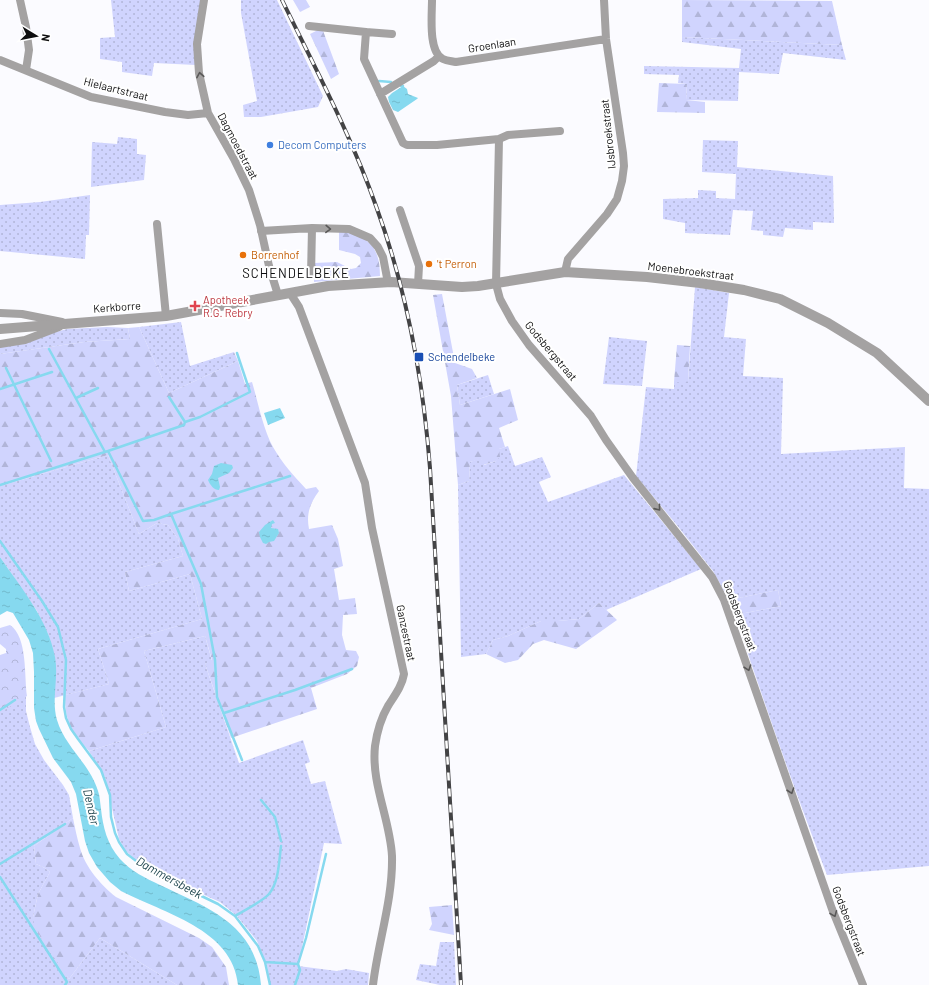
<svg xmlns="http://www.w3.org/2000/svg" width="929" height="985" font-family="Barlow,sans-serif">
	<defs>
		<pattern id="grass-dots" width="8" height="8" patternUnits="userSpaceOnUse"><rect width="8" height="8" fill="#d0d4fe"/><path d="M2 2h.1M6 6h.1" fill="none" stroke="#b1b5d8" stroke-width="1.8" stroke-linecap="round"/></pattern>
		<pattern id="forest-firs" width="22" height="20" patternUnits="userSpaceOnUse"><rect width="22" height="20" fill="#d0d4fe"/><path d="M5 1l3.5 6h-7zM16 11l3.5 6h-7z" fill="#b1b5d8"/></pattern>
		<pattern id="park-crowns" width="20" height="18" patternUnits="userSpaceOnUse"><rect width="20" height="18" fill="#d0d4fe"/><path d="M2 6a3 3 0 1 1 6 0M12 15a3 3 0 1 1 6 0" fill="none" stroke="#b1b5d8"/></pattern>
		<pattern id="water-ripples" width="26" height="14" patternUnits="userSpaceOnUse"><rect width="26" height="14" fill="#86d9ef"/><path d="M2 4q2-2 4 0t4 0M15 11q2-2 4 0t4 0" fill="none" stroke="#72b9cc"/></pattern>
	</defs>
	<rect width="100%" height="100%" fill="#fbfbff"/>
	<path fill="url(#grass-dots)" d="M 111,0 L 201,0 L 196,65 L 154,63 L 152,76 L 122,72 L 122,62 L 100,59 L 100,38 L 115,37 Z
		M 241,0 L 277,0 L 323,96 L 318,107 L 261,117 L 244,117 L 243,105 L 257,101 L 241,13 Z
		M 682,37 L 842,45 L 846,60 L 783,53 L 779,74 L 739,72 L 738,101 L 686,100 L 687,84 L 678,83 L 679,75 L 644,74 L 644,66 L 739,68 L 741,49 L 682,42 Z
		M 118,137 L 137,139 L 137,154 L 146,155 L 144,180 L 91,187 L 92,142 L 117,144 Z
		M 703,140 L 738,141 L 737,167 L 833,176 L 834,223 L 813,222 L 813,230 L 785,228 L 783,237 L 763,235 L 763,231 L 751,230 L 753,211 L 733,210 L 730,235 L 685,233 L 685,223 L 663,219 L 663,199 L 698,198 L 698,190 L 716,191 L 716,198 L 735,199 L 736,174 L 702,172 Z
		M 90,195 L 89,235 L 86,235 L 85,259 L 0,251 L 0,205 L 40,202 Z
		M 695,287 L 729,293 L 724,337 L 746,339 L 743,376 L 783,378 L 781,454 L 905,447 L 904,488 L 929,489 L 929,866 L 827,875 C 794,789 764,702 735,615 L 781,606 L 778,590 L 729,600 L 713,571 L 676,524 L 636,476 L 646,387 L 674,389 L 674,382 L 688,382 Z
		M 181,322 L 190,366 L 234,352 L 238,361 L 169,393 L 139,327 Z
		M 107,327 L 128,328 L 130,339 L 84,342 L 0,354 L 0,347 L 67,329 Z
		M 609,337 L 647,341 L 642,386 L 603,384 Z
		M 488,375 L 494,394 L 460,405 L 457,385 Z
		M 508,446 L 515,466 L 542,457 L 551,477 L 539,482 L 548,502 L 624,475 L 701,569 L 606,610 L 599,603 L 579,619 L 558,621 L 541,621 L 508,636 L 493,640 L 486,654 L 461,657 L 458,485 L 469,481 L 470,462 L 481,458 L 484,465 L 496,461 L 499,449 Z
		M 108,455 L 139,534 L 157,523 L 168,525 L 178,539 L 183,556 L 125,572 L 129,591 L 190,574 L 202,619 L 98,649 L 109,684 L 54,698 L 55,659 L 48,634 L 37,611 L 0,557 L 0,486 Z
		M 205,636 L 212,661 L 205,664 L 239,763 L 303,740 L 310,762 L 305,764 L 311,784 L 325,781 L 342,844 L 324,843 L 298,966 L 337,971 L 346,969 L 369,973 L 368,985 L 270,985 L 267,965 L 257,941 L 237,916 L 220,902 L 184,886 L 139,863 L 126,851 L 119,839 L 105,777 L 89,751 L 166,727 L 144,651 Z
		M 0,672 L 26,691 L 26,711 L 30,727 L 35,744 L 44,760 L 63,785 L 69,795 L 73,818 L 34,846 L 36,864 L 45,868 L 50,872 L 38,894 L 33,917 L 69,979 L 100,938 L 177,985 L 0,985 Z
		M 440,942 L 454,942 L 456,985 L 440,985 L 416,980 L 420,964 L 436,966 Z"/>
	<path fill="url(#forest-firs)" d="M 293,0 L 306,0 L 310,7 L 300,12 Z
		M 682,0 L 832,1 L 842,45 L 682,37 Z
		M 322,28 L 339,74 L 331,79 L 310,34 Z
		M 659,83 L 687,84 L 686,100 L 705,102 L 705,113 L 657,112 Z
		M 339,231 C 368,235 380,246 380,276 L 314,282 L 314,263 L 337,262 L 351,269 L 356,268 L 361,263 L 360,257 L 355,254 L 339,250 Z
		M 442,294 L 455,363 L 472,369 L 477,378 L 457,385 L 460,405 L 510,389 L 518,420 L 499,428 L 505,447 L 499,449 L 500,457 L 496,461 L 483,465 L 481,459 L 470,462 L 469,481 L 458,485 L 451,396 L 433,295 Z
		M 139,327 L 169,393 L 238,361 L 245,384 L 252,382 C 258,402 263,429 273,447 C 282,463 294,476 306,489 L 316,487 L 319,491 C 310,503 306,514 309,529 L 332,525 L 338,539 L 343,566 L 334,569 L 339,600 L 355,598 L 357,614 L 343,615 L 342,635 L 346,650 L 356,651 L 359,657 L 357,666 L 347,674 L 311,688 L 317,709 L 231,738 L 205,664 L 212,660 L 205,636 L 144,651 L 166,727 L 89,751 C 71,731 65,722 65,695 L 109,684 L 98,649 L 202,619 L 190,574 L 129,591 L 125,572 L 183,556 L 178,539 L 168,525 L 157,523 L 139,534 L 108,455 L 0,486 L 0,354 L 84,342 L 130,339 L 128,328 Z
		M 677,345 L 690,346 L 688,383 L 674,382 Z
		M 778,590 L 781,606 L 735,615 L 729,600 Z
		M 599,603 L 617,620 L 576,649 L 544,640 L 533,644 L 518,660 L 505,663 L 486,654 L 493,640 L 508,636 L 541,621 L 558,621 L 579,619 Z
		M 73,818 C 75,828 77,838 80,848 C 85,867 101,885 116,897 L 199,938 L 212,947 L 226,967 L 229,985 L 177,985 L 100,938 L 69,979 L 42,940 L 34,924 L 33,917 L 38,894 L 50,872 L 45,868 L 36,864 L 34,846 Z
		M 452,905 L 454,935 L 429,930 L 432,924 L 429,907 Z"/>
	<path fill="url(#park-crowns)" d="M 10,625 C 28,637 24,677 27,696 L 0,713 L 0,655 L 6,653 L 6,649 L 0,644 L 0,628 Z"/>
	<path fill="url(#water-ripples)" d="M 403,86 L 407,89 L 408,94 L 418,98 L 417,99 L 398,112 L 393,110 L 389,102 L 388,97 L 392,93 Z
		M 280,408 L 285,418 L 268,425 L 264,413 Z
		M 221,463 L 232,465 L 233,468 L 229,473 L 218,478 L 220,487 L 219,490 C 214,490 210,485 208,480 L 212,474 L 214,466 Z
		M 273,520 L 275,523 L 272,524 L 271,528 L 278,529 L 279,533 L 274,541 L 269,542 L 266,544 L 263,543 L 260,537 L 259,532 L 265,525 Z
		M 0,557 C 21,588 48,619 55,657 C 59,678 51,699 57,720 C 65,747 90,764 98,791 C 100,796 100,803 101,809 C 103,827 107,844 120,859 C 131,871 145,878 160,885 C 208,908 256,924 261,985 L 238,985 C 233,929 163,913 121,891 L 110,882 L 97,867 L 89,853 L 85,841 L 76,794 L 71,782 L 53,758 L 39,729 L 36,721 L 34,708 L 34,672 L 33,653 L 29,640 L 13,613 L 7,611 L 0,615 Z"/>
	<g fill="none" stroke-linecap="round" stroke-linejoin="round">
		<path stroke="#86d9ef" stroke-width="2.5" d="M 379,81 L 391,82
			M 401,86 L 403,86
			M 49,349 L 105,452
			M 6,368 L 51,461
			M 0,389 L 52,372
			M 76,398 L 98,388
			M 185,422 L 200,417 L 250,392 L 237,353
			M 108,451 L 184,425 L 185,422 L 169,397
			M 0,485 L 108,451 L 143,521 L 154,520 L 171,514 L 201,584 L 215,660 L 217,697 L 242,760
			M 171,514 L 290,476
			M 0,541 L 42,601 L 58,627 L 66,660 L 64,707 L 66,718 L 71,729 L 78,739 L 101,770 L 110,795 L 111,817 L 115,833 L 119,842 L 127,854 L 144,867 L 158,875 L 218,904 L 235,916 L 258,946 L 265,962 L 270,985
			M 0,710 L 15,700
			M 224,713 L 295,690 L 352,669
			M 261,800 L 275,817 L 281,841
			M 0,864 L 65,824
			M 0,877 L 67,982 L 65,985
			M 235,916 C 243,911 263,901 269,894 C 279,882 279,861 281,846
			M 265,962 L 298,964 L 306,938 L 326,854
			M 295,985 L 300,970 L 298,964"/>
		<path stroke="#a4a2a2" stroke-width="8" d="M 20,0 L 26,27 L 29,50 L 26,70
			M 204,0 L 197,44 L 199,73 L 208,113 L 234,159 L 249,190 L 260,225 L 269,266 L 278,295
			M 432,0 C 432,15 428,52 443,59 C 447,61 452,61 456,62 L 606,39
			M 309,26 L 366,32
			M 392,34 L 366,32 L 364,59 L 403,143 L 407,145 L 437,145 L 499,139
			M 0,60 L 91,97 L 165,112 L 188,115 L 208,113
			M 380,94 L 434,61 L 439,56
			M 560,131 L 508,135 L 499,139 L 496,284 L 500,299 L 512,321 L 529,345 L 591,416 L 606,440 L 633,478 L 712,577 L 724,600 L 832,909 L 863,985
			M 400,210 L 419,266 L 418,284
			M 157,224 L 166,316
			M 261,231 L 312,228 L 349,229 L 370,238 L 378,247 L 383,257 L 388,283
			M 565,272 L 568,259 L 607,214 L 617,199 L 622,181 L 624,166 L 623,153 L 606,39 L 604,0
			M 311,275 L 312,228
			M 290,293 L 299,307 L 365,483 L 372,528 L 404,674 C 402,686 395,695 388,706 C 381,718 377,732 375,746 C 371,784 390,819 392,856 C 393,900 378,942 373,985
			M 0,313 L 22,314 L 62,322
			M 0,344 L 25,340 L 59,327"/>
		<path stroke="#a4a2a2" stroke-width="10" d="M 0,329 L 166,316 L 328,286 L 391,282 L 462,287 L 478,286 L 565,272 L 647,277 L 700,283 L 744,290 L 780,299 L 828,323 L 877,353 L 929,401"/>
		<defs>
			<path id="rail" d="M 282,0 C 315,68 351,135 376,206 C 407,291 423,378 430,468 L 461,985"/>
		</defs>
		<use href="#rail" stroke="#434345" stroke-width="4"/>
		<use href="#rail" stroke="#fff" stroke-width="2.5" stroke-dasharray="8" stroke-linecap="butt"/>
	</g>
	<defs><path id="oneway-chevron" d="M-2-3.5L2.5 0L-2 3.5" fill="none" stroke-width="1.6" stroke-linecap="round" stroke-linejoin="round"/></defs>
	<g stroke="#595858">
		<use href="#oneway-chevron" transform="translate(200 75) rotate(-100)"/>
		<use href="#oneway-chevron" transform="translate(328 229) rotate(2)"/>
		<use href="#oneway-chevron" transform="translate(658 508) rotate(51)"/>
		<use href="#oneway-chevron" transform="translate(748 668) rotate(71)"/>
		<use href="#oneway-chevron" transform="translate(791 791) rotate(71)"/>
		<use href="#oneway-chevron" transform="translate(834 914) rotate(68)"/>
	</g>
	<circle fill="#3f7fe0" stroke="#fff" stroke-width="1.5" cx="270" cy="145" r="4"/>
	<g fill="#e8710a" stroke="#fff" stroke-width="1.5">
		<circle cx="243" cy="255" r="4"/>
		<circle cx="429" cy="264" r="4"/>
	</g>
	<path fill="#e0444e" stroke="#fff" stroke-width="1.5" d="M193 300h4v4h4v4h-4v4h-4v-4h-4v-4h4z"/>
	<rect fill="#1a4fb4" stroke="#fff" stroke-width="1.5" x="414" y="352" width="10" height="10" rx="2"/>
	<g text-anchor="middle" stroke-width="4" stroke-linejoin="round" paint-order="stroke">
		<g font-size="11" fill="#0e0e0f" stroke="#fff">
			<text transform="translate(492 45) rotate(-9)" y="4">Groenlaan</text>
			<text transform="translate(116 89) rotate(14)" y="4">Hielaartstraat</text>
			<text transform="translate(608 134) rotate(-96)" y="4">IJsbroekstraat</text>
			<text transform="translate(238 146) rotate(62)" y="4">Dagmoedstraat</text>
			<text transform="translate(691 271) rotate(7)" y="4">Moenebroekstraat</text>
			<text transform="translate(117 307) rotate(-4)" y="4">Kerkborre</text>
			<text transform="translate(551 351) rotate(50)" y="4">Godsbergstraat</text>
			<text transform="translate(740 616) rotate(69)" y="4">Godsbergstraat</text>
			<text transform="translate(406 633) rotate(78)" y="4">Ganzestraat</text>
			<text transform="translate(849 921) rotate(69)" y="4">Godsbergstraat</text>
		</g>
		<g font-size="11" fill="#366cbe" stroke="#fff" text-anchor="start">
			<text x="278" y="149">Decom Computers</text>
		</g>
		<g font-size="11" fill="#c56008" stroke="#fff" text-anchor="start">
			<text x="251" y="259">Borrenhof</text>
			<text x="437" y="268">'t Perron</text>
		</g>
		<g font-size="11" fill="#be3a42" stroke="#fff" text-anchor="start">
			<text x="203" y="304">Apotheek<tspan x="203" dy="13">R.G. Rebry</tspan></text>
		</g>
		<g font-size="11" fill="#164399" stroke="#fff" text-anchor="start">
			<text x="428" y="361">Schendelbeke</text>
		</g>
		<g font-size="12" font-style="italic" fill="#183f49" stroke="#fff">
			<text transform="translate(91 807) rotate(77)" y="4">Dender</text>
			<text transform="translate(169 878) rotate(29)" y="4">Dammersbeek</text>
		</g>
		<g font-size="13" letter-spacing="1" fill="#0e0e0f" stroke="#fff">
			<text x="296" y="278">SCHENDELBEKE</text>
		</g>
	</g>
	<g transform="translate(36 36) rotate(100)" stroke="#ffffff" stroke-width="3" paint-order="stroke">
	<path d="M0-3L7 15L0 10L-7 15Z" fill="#0e0e0f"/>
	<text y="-6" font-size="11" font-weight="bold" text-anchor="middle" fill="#0e0e0f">N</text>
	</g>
</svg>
